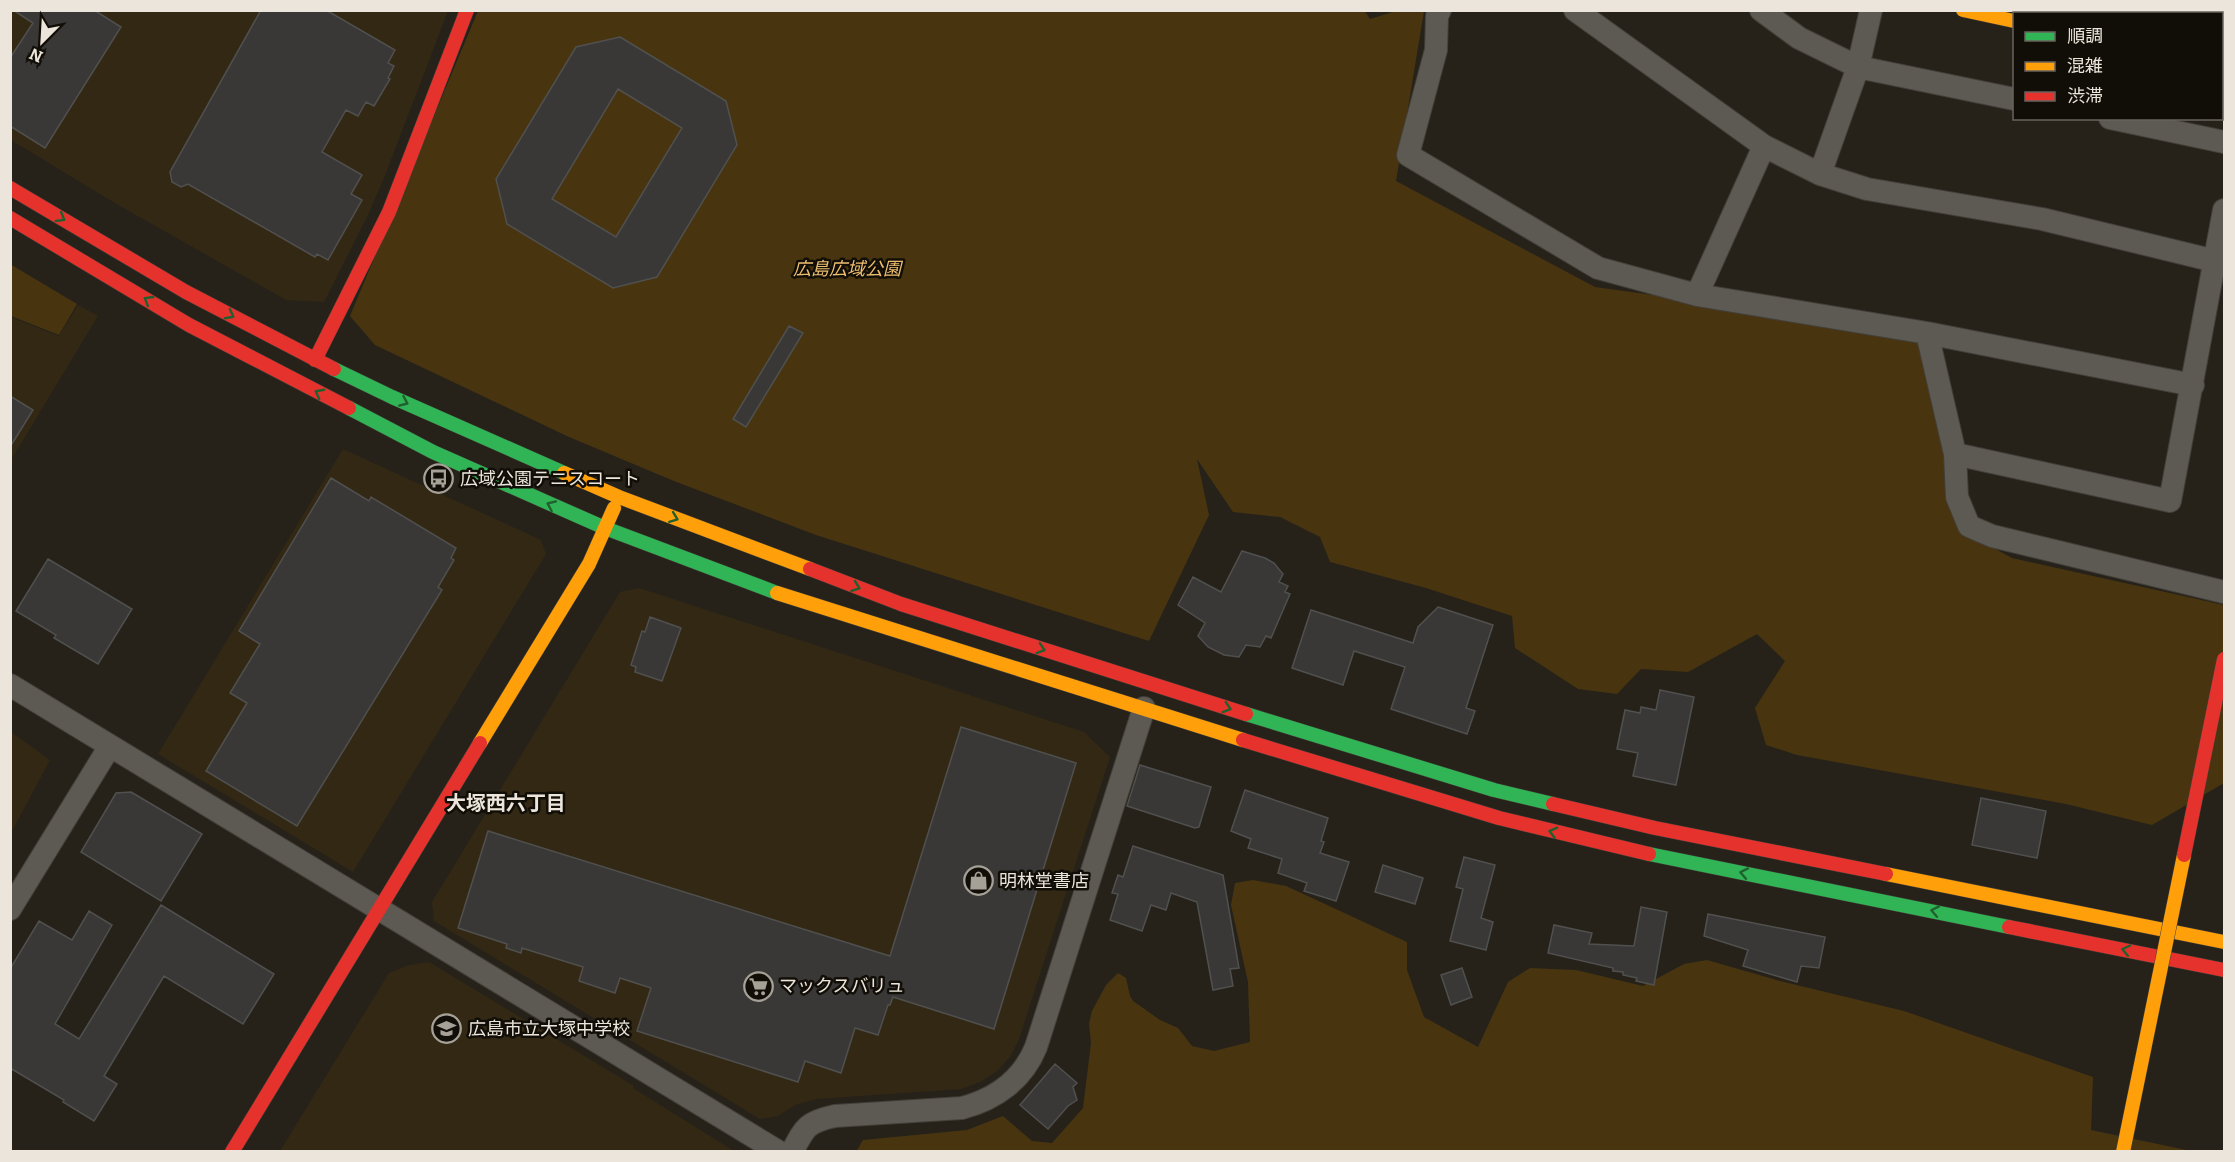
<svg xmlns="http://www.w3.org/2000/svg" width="2235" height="1162" font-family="Bitter,'Noto Sans JP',serif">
	<rect width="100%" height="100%" fill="#26221a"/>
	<path fill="#332814" d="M 10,11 L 448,11 L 384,178 L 368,215 L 324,302 L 286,300 L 113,202 L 11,140 Z
		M 2057,11 L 2224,11 L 2224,44 L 2222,43 L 2222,14 L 2073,14 Z
		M 78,305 L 98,316 L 11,460 L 11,317 L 59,336 Z
		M 343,449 L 541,540 L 546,554 L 353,872 L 158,754 Z
		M 639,588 L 1084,732 L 1110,757 L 1019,1039 L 1010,1057 L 996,1072 L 980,1082 L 961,1089 L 817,1099 L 795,1105 L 778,1116 L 760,1119 L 434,921 L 432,902 L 620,592 Z
		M 11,732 L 50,760 L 11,833 Z
		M 429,962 L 634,1086 L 633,1088 L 734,1151 L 280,1151 L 389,973 L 409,965 Z"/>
	<path fill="#483510" d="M 1364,10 L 1370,19 L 1396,11 L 1424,11 L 1396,181 L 1595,287 L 1914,331 L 1949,417 L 1966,533 L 2012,558 L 2224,605 L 2224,783 L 2152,825 L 2066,804 L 1797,755 L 1766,745 L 1755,708 L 1785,661 L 1757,634 L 1688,672 L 1641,669 L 1617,694 L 1578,689 L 1515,648 L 1512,616 L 1426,588 L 1330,562 L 1320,537 L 1280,517 L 1233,512 L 1197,459 L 1209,515 L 1149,641 L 816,535 L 674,481 L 569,437 L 375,345 L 350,316 L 478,11 Z
		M 10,264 L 77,304 L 59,335 L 11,316 Z
		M 1253,880 L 1286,886 L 1407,942 L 1407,970 L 1424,1017 L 1478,1047 L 1508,982 L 1530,968 L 1576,970 L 1643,986 L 1684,964 L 1707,960 L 1780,981 L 1904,1011 L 2093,1077 L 2091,1130 L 2191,1151 L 856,1152 L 863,1140 L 967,1130 L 1003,1116 L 1032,1141 L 1052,1143 L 1083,1108 L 1091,1043 L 1089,1024 L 1092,1011 L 1106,985 L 1118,973 L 1126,978 L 1130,996 L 1133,1001 L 1160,1020 L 1178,1028 L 1192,1046 L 1214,1051 L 1250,1042 L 1248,982 L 1231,905 L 1235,883 Z"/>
	<path fill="#393837" stroke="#50504f" stroke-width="1.5" fill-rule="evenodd" d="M 13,10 L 94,10 L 121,27 L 45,148 L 10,126 L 10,58 L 33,23 Z
		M 261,10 L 326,10 L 395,50 L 388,63 L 394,66 L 388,78 L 390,79 L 374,106 L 366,102 L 358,116 L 346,110 L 322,152 L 362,175 L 351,194 L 362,200 L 328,260 L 317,254 L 315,257 L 188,184 L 181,187 L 172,182 L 170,172 Z
		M 620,37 L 726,101 L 737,145 L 657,277 L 613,288 L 507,224 L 496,179 L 576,47 ZM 618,89 L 682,128 L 616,237 L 552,199 Z
		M 789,326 L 803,333 L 746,427 L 733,419 Z
		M 10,396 L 33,410 L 10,447 Z
		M 331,478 L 369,501 L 371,497 L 456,548 L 451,558 L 454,560 L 438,587 L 442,590 L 297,826 L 206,771 L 247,703 L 230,693 L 260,644 L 239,631 Z
		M 1242,551 L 1265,558 L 1274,563 L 1283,574 L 1279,582 L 1288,586 L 1285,592 L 1290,594 L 1271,638 L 1266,636 L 1260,647 L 1246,645 L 1239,657 L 1224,655 L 1208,647 L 1198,636 L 1205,623 L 1178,605 L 1193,577 L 1221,592 Z
		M 48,559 L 132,609 L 98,664 L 54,638 L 56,635 L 16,611 Z
		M 1438,607 L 1493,625 L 1466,708 L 1475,711 L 1467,734 L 1391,709 L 1405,667 L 1354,651 L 1343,685 L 1292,668 L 1311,610 L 1413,643 L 1418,627 Z
		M 650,617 L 681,628 L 662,681 L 635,672 L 636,667 L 631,665 L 642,631 L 645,632 Z
		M 1660,690 L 1694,697 L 1676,785 L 1633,776 L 1638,753 L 1617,749 L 1625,710 L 1640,713 L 1641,707 L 1656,710 Z
		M 961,727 L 1076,763 L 994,1029 L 893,997 L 890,1005 L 888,1005 L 878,1035 L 855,1028 L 841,1073 L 805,1061 L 798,1082 L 637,1031 L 651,988 L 620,978 L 615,993 L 579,981 L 583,967 L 522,948 L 521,953 L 506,948 L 507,944 L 458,928 L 488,831 L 890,956 Z
		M 1140,765 L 1211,787 L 1199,827 L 1195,828 L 1127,806 Z
		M 1245,790 L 1328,818 L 1321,841 L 1324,842 L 1320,853 L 1349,862 L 1336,901 L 1304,891 L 1307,883 L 1278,873 L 1282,859 L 1248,848 L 1251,839 L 1231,831 Z
		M 131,792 L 202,834 L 161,901 L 81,852 L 116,793 Z
		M 1981,798 L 2046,811 L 2037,858 L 1972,845 Z
		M 1133,846 L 1223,875 L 1239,968 L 1230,969 L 1233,986 L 1213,990 L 1197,902 L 1171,893 L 1166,910 L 1151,905 L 1142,931 L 1110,920 L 1118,894 L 1112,893 L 1118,875 L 1123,877 Z
		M 1464,857 L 1495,865 L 1481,918 L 1493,922 L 1486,950 L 1450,941 L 1463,889 L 1456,887 Z
		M 1383,865 L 1423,878 L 1415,904 L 1375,892 Z
		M 161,905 L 274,974 L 243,1024 L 164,976 L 104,1076 L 117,1084 L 94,1121 L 63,1102 L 64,1100 L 10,1068 L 10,969 L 39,921 L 72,940 L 89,911 L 112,925 L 55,1024 L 79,1039 Z
		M 1641,907 L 1667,912 L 1654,985 L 1636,981 L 1637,978 L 1623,975 L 1623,972 L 1613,971 L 1613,968 L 1548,953 L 1554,925 L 1592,933 L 1589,944 L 1634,946 Z
		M 1708,914 L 1825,937 L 1819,968 L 1801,966 L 1797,982 L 1743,966 L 1748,950 L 1704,936 Z
		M 1462,968 L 1472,997 L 1451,1005 L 1441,975 Z
		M 1055,1064 L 1077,1083 L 1073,1087 L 1077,1100 L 1068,1106 L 1048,1129 L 1020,1105 Z"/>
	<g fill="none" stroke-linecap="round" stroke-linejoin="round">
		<defs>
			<path id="street" d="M 1440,10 L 1437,16 L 1436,50 L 1408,155 L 1598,268 L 1697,295 L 1927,333 L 2193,385
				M 1575,10 L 1764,146 L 1820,174 L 1867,189 L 2042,219 L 2215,261
				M 1761,10 L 1799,38 L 1858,67 L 2014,99
				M 2110,118 L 2224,142
				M 1820,174 L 1858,67 L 1871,10
				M 1697,295 L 1764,146
				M 1927,333 L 1955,454 L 1957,497 L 1969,526 L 1992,536 L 2224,592
				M 1955,454 L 2170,501 L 2224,210
				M 10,685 L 779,1152
				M 10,909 L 110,746
				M 792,1152 C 805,1127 807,1122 835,1116 L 962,1108 C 996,1099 1023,1079 1036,1047 L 1144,708"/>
			<path id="fast" d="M 2222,62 L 2224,62
				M 334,369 L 392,397 L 564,473
				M 349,408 L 433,452 L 605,528 L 777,593
				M 1246,714 L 1494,790 L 1553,804
				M 1649,854 L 2009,927"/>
			<path id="slow" d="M 1963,10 L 2014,21
				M 564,473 L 619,497 L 810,569
				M 777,593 L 1243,740
				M 480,743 L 589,564 L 614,508
				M 1886,874 L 2224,942"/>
			<path id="jam" d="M 10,188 L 186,292 L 334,369
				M 10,218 L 189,325 L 349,408
				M 315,360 L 389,212 L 467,10
				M 810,569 L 901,604 L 1246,714
				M 1243,740 L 1499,818 L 1649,854
				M 1553,804 L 1655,828 L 1886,874
				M 2009,927 L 2224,970
				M 232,1152 L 480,743"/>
		</defs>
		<use href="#street" stroke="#433f39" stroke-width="24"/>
		<use href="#fast" stroke="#433f39" stroke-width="15"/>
		<use href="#slow" stroke="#433f39" stroke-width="15"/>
		<use href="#jam" stroke="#433f39" stroke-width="15"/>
		<use href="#street" stroke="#5d5a54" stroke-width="22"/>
		<use href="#fast" stroke="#30b455" stroke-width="14"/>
		<use href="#slow" stroke="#ff9f0a" stroke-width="14"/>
		<use href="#jam" stroke="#e5322d" stroke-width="14"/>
		<defs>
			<path id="slow-bridge" d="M 2123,1152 L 2184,855"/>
			<path id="jam-bridge" d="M 2184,855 L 2224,659"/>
		</defs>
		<use href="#slow-bridge" stroke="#433f39" stroke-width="15" stroke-linecap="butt"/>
		<use href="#jam-bridge" stroke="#433f39" stroke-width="15" stroke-linecap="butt"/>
		<use href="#slow-bridge" stroke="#ff9f0a" stroke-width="14"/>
		<use href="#jam-bridge" stroke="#e5322d" stroke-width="14"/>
	</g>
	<defs><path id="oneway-chevron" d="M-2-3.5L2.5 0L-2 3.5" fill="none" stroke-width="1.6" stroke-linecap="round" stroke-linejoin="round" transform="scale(1.5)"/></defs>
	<g stroke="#20602e">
		<use href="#oneway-chevron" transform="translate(61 218) rotate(31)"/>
		<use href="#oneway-chevron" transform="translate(148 300) rotate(-149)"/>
		<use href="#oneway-chevron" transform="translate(230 315) rotate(28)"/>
		<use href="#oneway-chevron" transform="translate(319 393) rotate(-152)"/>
		<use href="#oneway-chevron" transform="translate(404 402) rotate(24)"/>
		<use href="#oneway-chevron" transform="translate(551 505) rotate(-156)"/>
		<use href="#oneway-chevron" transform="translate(674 518) rotate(21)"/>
		<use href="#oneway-chevron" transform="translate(856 587) rotate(20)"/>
		<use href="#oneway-chevron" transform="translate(1041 649) rotate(18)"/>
		<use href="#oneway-chevron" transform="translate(1227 708) rotate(18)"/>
		<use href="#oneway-chevron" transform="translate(1553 832) rotate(-166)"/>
		<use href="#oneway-chevron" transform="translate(1744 873) rotate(-169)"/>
		<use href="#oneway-chevron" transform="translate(1935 911) rotate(-169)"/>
		<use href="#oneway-chevron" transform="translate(2126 950) rotate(-168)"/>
	</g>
	<defs>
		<symbol id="bus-ring" viewBox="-11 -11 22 22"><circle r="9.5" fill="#110d07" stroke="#a6a197" stroke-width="1.5"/><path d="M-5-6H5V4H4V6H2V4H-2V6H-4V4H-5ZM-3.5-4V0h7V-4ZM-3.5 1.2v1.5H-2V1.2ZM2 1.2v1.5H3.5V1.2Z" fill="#a6a197"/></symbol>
		<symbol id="shop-ring" viewBox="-11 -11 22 22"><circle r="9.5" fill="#110d07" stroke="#a6a197" stroke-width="1.5"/><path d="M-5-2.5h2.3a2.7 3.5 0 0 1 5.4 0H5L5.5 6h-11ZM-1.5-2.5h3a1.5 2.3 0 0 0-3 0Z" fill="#a6a197"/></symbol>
		<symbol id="supermarket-ring" viewBox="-11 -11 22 22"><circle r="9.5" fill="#110d07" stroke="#a6a197" stroke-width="1.5"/><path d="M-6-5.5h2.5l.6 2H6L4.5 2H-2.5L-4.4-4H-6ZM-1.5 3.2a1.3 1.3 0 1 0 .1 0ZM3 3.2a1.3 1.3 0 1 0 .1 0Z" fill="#a6a197"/></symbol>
		<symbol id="school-ring" viewBox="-11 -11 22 22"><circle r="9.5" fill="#110d07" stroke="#a6a197" stroke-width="1.5"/><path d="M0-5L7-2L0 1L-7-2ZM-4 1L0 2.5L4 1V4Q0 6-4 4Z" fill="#a6a197"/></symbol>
	</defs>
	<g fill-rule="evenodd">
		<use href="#bus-ring" x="422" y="462" width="33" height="33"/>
		<use href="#shop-ring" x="962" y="864" width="33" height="33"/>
		<use href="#supermarket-ring" x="742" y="970" width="33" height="33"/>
		<use href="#school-ring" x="430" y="1012" width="33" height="33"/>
	</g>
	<g text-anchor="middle" stroke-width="5" stroke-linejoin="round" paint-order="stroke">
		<g font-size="18" font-style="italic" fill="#ecbe6e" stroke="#110d07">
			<text x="847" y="275">広島広域公園</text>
		</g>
		<g font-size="18" fill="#ebe5db" stroke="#110d07" text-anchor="start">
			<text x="460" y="485">広域公園テニスコート</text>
			<text x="999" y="887">明林堂書店</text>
			<text x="779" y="992">マックスバリュ</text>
			<text x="468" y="1035">広島市立大塚中学校</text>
		</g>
		<g font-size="20" font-weight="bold" fill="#ebe5db" stroke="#110d07">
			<text x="506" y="810">大塚西六丁目</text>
		</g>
	</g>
	<rect width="2235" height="1162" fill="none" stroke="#ebe5db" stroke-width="24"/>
	<rect x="2013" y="12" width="210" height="108" fill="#110d07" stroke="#68635c" stroke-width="1.5"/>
	<rect x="2025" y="32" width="30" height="9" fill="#30b455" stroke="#68635c" stroke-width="1.5"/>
	<text x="2067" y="42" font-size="18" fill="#ebe5db">順調</text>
	<rect x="2025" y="62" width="30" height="9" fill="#ff9f0a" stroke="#68635c" stroke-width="1.5"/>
	<text x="2067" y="72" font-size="18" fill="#ebe5db">混雑</text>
	<rect x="2025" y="92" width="30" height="9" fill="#e5322d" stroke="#68635c" stroke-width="1.5"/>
	<text x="2067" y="102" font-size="18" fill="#ebe5db">渋滞</text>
	<g transform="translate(42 42) rotate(204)" stroke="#110d07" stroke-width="4.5" paint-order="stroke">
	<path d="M0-4.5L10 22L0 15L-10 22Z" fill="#ebe5db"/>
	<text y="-9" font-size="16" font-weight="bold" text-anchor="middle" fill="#ebe5db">N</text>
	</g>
</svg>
